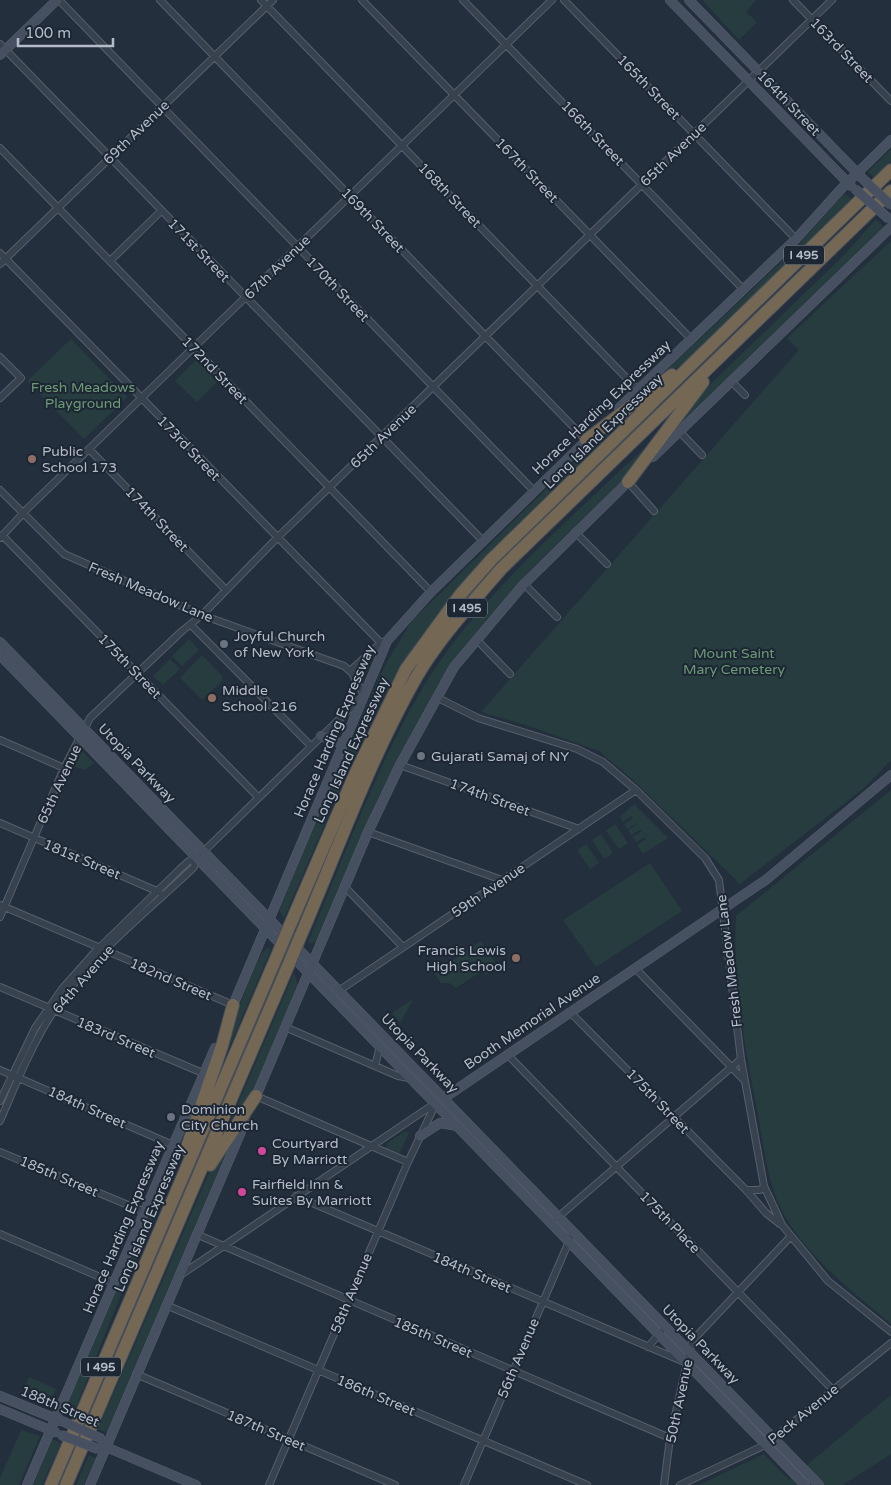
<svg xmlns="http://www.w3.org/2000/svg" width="891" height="1485" font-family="'Varela Round',sans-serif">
	<rect width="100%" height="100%" fill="#242f3e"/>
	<path fill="#263c3f" d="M 702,0 L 756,0 L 746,12 L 757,22 L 739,40 Z
		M 891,149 L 891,162 L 875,178 L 868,172 Z
		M 844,193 L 852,199 C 812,238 773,279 733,318 C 711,339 688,366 659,377 L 795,249 Z
		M 876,219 L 884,227 L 664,440 L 696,398 L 844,255 Z
		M 891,241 L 891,760 L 864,788 L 740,884 L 632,779 L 599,751 L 529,726 L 481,712 L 799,350 L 787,338 Z
		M 71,339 L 127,397 L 84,439 L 27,381 Z
		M 197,359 L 217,382 L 197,402 L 175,381 Z
		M 630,419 L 411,653 L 382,698 L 367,727 L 284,918 L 279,910 L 349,743 L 386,663 L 412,621 L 590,446 L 625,420 Z
		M 657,436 L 621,482 L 528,572 L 455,658 L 380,794 L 317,941 L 310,944 L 308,942 C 344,857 376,767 423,687 C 480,593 578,512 657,436 Z
		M 189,639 L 199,650 L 182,666 L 172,656 Z
		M 202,655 L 222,676 L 222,681 L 202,700 L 180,678 Z
		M 170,659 L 180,669 L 163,685 L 153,676 Z
		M 82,751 L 94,763 L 85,770 L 73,766 Z
		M 891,790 L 891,1324 C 854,1293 816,1264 789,1223 C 768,1191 765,1152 758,1115 C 746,1054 732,977 736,916 Z
		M 634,804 L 668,838 L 643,854 L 637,845 L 646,839 L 645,837 L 636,842 L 633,837 L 642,831 L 640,830 L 631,835 L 628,830 L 637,824 L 636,823 L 627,829 L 624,824 L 633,818 L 631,816 L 623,822 L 620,817 Z
		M 615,824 L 628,843 L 619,849 L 606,831 Z
		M 601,834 L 613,853 L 604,859 L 592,840 Z
		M 586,844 L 599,863 L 590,869 L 577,850 Z
		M 650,863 L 682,911 L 596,967 L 563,920 Z
		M 481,941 L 498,967 L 485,975 L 482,971 L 456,988 L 449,983 L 441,983 L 434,973 Z
		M 267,948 L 271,949 L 219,1072 C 224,1052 253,956 267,948 Z
		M 294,973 L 298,985 L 253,1091 L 231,1120 Z
		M 411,1000 L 412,1002 L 400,1023 L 392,1013 Z
		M 202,1089 L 174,1170 L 143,1240 L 72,1417 L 63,1413 Z
		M 236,1130 L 107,1433 L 98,1429 L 213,1164 Z
		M 406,1131 L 409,1133 L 399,1154 L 387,1148 L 387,1143 Z
		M 29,1377 L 56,1389 L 49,1405 L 22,1393 Z
		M 891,1395 L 891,1454 L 843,1485 L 699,1485 L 764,1454 L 789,1480 Z
		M 21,1430 L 40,1436 L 19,1485 L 0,1485 L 0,1478 Z
		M 52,1439 L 61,1443 L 42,1485 L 33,1485 Z
		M 89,1455 L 96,1458 L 84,1485 L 76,1485 Z"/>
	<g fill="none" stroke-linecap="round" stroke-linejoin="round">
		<defs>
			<path id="street" d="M 59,0 L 534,491
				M 160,0 L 586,440
				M 261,0 L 638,390
				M 362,0 L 691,339
				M 463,0 L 743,289
				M 564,0 L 796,239
				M 793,0 L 891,101
				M 0,44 L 483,541
				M 0,148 L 431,592
				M 0,253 L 380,642
				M 110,261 L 161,211
				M 0,264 L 273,0
				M 0,357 L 21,378 L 0,398
				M 731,381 L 745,395
				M 679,431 L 702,455
				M 89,449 L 225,589
				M 628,482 L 654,511
				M 0,490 L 64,554 L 202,615 L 344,666 L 352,673 L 364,695 L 196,859 L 189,861 L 180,869 L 95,952 L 62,989 L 35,1028 L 0,1101
				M 575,532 L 607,564
				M 0,536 L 2,535 L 258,797
				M 0,538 L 28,508 L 552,0
				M 524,584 L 557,617
				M 191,625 L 311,746
				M 477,640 L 510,674
				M 350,671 L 382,642
				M 438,698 L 478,718 L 577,749 L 603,762 L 636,790 L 705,858 L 719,880 L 741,1059 L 764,1186 L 782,1225 L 828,1281 L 891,1332
				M 0,740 L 64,768
				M 400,765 L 579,829
				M 0,823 L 159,892
				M 368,832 L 502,880
				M 345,887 L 403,947
				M 0,905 L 233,1005
				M 0,917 L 64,768 L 90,718 L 182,631 L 202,615 L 277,538 L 832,0
				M 635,968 L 744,1080
				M 0,987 L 205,1074
				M 340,990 L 636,790
				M 570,1012 L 746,1190 L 760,1190 L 764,1186
				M 285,1027 L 398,1076 L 409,1078
				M 507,1054 L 832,1389
				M 375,1066 L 380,1046
				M 0,1070 L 173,1145
				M 256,1096 L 408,1162
				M 0,1121 C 16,1084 31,1046 53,1012 C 90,956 146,913 194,867 L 196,859
				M 0,1152 L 145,1212
				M 746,1190 L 766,1213 L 780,1224
				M 296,1196 L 682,1361
				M 557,1218 L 741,1059
				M 0,1234 L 114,1283
				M 196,1234 L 670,1438
				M 179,1276 L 434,1104
				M 166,1305 L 587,1485
				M 648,1347 L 661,1332
				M 136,1374 L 395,1485
				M 269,1485 L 408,1162 L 436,1103
				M 464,1485 L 573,1232
				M 664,1485 L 670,1438 L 692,1341 L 791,1236
				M 680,1485 L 765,1445 L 891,1343"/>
			<path id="secondary" d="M 670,0 L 851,186
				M 689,0 L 865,181
				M 0,55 L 57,0
				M 619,408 L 796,239 L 841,189 L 891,140
				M 653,457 L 891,227
				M 0,642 L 819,1485
				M 0,655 L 805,1485
				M 321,736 L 343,744
				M 231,1010 L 387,641 L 431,592 L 590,437
				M 444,1098 L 767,879 L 891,775
				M 254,1101 L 368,832 L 400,765 L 454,667 L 524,584 L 631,479
				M 420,1136 L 440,1123 L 457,1126
				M 0,1396 L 61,1421
				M 0,1409 L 55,1432
				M 104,1442 L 106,1447 L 196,1485
				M 27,1485 L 215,1048
				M 90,1485 L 246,1120"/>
			<path id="highway" d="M 586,440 L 672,375
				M 628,482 L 703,382
				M 290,925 L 356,772 L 406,669 L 460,595 L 491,560 L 891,170
				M 301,935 C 338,849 370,758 417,676 C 440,637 472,603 501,569 L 891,191
				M 186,1150 L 222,1046 L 233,1005
				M 210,1165 L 256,1096
				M 51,1485 L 277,956
				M 66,1485 L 288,966"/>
		</defs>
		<use href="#street" stroke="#565f6c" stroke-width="8"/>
		<use href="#secondary" stroke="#565f6c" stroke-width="10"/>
		<use href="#highway" stroke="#434c59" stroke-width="14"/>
		<use href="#street" stroke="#38414e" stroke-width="6"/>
		<use href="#secondary" stroke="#465061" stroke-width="9"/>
		<use href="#highway" stroke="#746855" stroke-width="12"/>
		<defs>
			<path id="secondary-bridge" d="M 865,181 L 891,205
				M 855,189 L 889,219
				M 62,1421 L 102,1439
				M 61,1435 L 98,1449"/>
			<path id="highway-bridge" d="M 277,956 L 290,925
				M 288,966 L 301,935"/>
		</defs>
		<use href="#secondary-bridge" stroke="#565f6c" stroke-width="10" stroke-linecap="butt"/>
		<use href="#highway-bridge" stroke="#434c59" stroke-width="14" stroke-linecap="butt"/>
		<use href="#secondary-bridge" stroke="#465061" stroke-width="9"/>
		<use href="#highway-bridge" stroke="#746855" stroke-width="12"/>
	</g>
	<g fill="#8d6e63" stroke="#1d2633" stroke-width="2">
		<circle cx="32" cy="459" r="5"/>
		<circle cx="212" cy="698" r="5"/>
		<circle cx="516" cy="958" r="5"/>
	</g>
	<g fill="#6b7280" stroke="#1d2633" stroke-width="2">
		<circle cx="224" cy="644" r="5"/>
		<circle cx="421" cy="756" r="5"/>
		<circle cx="171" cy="1117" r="5"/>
	</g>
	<g fill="#d1479c" stroke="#1d2633" stroke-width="2">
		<circle cx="262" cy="1151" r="5"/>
		<circle cx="242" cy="1192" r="5"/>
	</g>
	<g text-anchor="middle" stroke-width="4" stroke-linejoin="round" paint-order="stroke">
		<g fill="#1d2633" stroke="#878f9c" stroke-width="1">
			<rect x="784" y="245.5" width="40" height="19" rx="4"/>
			<rect x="447" y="598.5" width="40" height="19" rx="4"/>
			<rect x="81" y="1357.5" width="40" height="19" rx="4"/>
		</g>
		<g font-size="12" font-weight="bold" fill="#b4bcc9">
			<text x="804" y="259">I 495</text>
			<text x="467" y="612">I 495</text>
			<text x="101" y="1371">I 495</text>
		</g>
		<g font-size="14" fill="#b4bcc9" stroke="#1d2633">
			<text transform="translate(842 50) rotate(46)" y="5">163rd Street</text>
			<text transform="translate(649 87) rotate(46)" y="5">165th Street</text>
			<text transform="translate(789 103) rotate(46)" y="5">164th Street</text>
			<text transform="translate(136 132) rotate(-44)" y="5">69th Avenue</text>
			<text transform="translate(593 133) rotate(46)" y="5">166th Street</text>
			<text transform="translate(673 154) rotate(-44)" y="5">65th Avenue</text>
			<text transform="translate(527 170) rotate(46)" y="5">167th Street</text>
			<text transform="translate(450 195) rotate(46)" y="5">168th Street</text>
			<text transform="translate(373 220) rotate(46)" y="5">169th Street</text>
			<text transform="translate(199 250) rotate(46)" y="5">171st Street</text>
			<text transform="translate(277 267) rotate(-44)" y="5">67th Avenue</text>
			<text transform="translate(338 289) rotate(46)" y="5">170th Street</text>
			<text transform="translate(215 370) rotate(46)" y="5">172nd Street</text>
			<text transform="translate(601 407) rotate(-44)" y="5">Horace Harding Expressway</text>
			<text transform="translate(603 431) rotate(-44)" y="5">Long Island Expressway</text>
			<text transform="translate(383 436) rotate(-44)" y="5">65th Avenue</text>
			<text transform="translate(189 448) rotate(46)" y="5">173rd Street</text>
			<text transform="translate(157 519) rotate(46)" y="5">174th Street</text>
			<text transform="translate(151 592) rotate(23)" y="5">Fresh Meadow Lane</text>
			<text transform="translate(130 666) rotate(46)" y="5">175th Street</text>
			<text transform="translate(334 731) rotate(-67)" y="5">Horace Harding Expressway</text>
			<text transform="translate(351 750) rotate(-65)" y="5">Long Island Expressway</text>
			<text transform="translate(137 763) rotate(46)" y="5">Utopia Parkway</text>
			<text transform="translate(59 784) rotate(-65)" y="5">65th Avenue</text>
			<text transform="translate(490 797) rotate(20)" y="5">174th Street</text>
			<text transform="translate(82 859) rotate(23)" y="5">181st Street</text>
			<text transform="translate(488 890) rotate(-34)" y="5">59th Avenue</text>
			<text transform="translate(729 961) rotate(-97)" y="5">Fresh Meadow Lane</text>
			<text transform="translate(83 979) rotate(-49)" y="5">64th Avenue</text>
			<text transform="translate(171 979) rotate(23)" y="5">182nd Street</text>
			<text transform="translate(532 1021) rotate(-34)" y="5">Booth Memorial Avenue</text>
			<text transform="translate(116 1037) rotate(23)" y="5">183rd Street</text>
			<text transform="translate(420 1053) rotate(46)" y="5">Utopia Parkway</text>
			<text transform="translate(658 1101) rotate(46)" y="5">175th Street</text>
			<text transform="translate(87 1107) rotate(24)" y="5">184th Street</text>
			<text transform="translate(59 1176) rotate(23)" y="5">185th Street</text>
			<text transform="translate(149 1218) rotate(-67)" y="5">Long Island Expressway</text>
			<text transform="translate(670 1222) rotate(46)" y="5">175th Place</text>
			<text transform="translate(123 1227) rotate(-67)" y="5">Horace Harding Expressway</text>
			<text transform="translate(472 1272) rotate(23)" y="5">184th Street</text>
			<text transform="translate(351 1293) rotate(-67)" y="5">58th Avenue</text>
			<text transform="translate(433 1337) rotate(23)" y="5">185th Street</text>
			<text transform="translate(701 1344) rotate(46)" y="5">Utopia Parkway</text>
			<text transform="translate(518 1358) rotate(-67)" y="5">56th Avenue</text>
			<text transform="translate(376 1395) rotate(23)" y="5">186th Street</text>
			<text transform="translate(679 1401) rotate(-78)" y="5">50th Avenue</text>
			<text transform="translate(60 1406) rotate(23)" y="5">188th Street</text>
			<text transform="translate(803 1414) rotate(-39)" y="5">Peck Avenue</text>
			<text transform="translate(266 1430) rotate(23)" y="5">187th Street</text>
		</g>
		<g font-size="14" fill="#6b9a76" stroke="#1d2633">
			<text x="83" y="392">Fresh Meadows<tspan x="83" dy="16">Playground</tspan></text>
			<text x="734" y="658">Mount Saint<tspan x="734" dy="16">Mary Cemetery</tspan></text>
		</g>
		<g font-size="14" fill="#b4bcc9" stroke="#1d2633" text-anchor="start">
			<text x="42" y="456">Public<tspan x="42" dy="16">School 173</tspan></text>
			<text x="234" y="641">Joyful Church<tspan x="234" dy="16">of New York</tspan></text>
			<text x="222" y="695">Middle<tspan x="222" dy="16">School 216</tspan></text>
			<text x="431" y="761">Gujarati Samaj of NY</text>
			<text x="506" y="955" text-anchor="end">Francis Lewis<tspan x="506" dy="16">High School</tspan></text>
			<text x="181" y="1114">Dominion<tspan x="181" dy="16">City Church</tspan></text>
			<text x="272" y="1148">Courtyard<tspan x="272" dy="16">By Marriott</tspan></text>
			<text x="252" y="1189">Fairfield Inn &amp;<tspan x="252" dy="16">Suites By Marriott</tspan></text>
		</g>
	</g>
	<path d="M18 38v8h95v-8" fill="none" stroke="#b4bcc9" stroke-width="2.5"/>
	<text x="25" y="38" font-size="15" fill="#b4bcc9" stroke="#1d2633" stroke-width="4" paint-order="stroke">100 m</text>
</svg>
